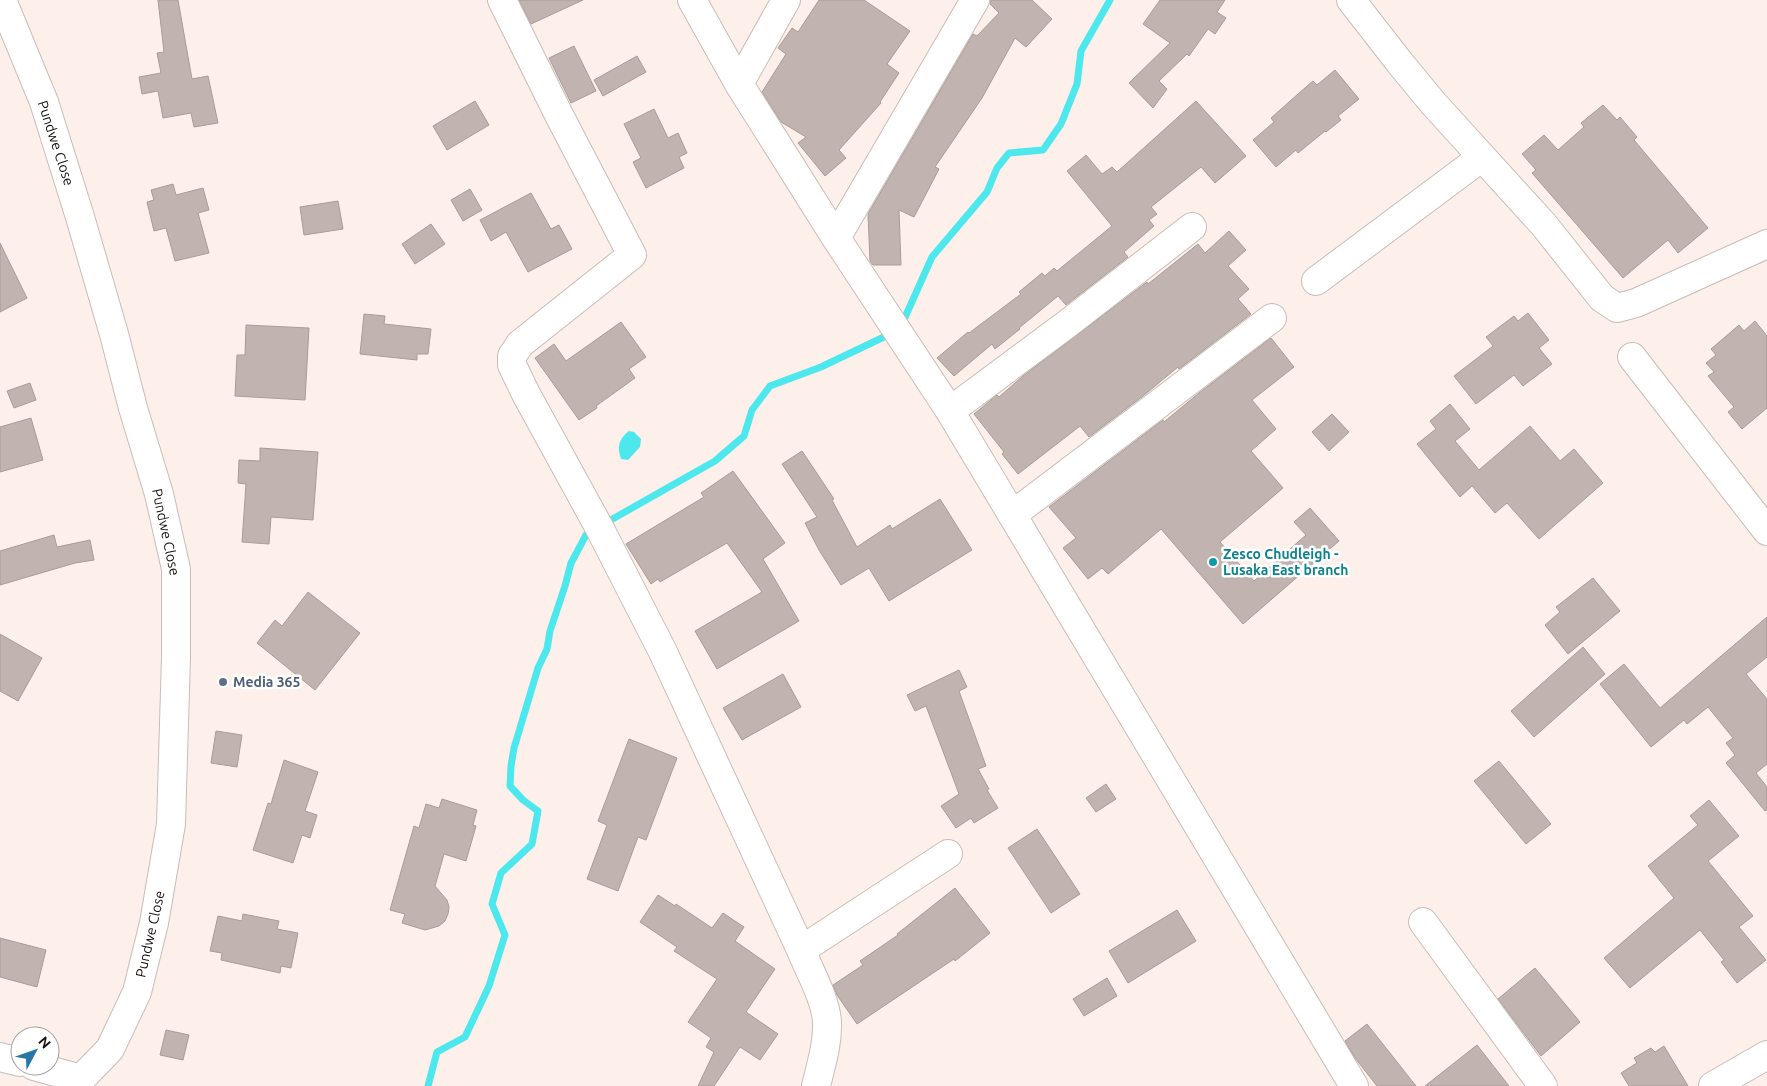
<svg xmlns="http://www.w3.org/2000/svg" width="1767" height="1086" font-family="Ubuntu,sans-serif">
	<rect width="100%" height="100%" fill="#fdefea"/>
	<path fill="#4de8ed" d="M 629,431 L 634,432 L 641,439 L 640,447 L 628,460 L 621,459 C 617,448 618,439 629,431 Z"/>
	<g fill="none" stroke-linecap="round" stroke-linejoin="round">
		<path stroke="#4de8ed" stroke-width="7" d="M 902,324 L 932,257 L 987,192 L 997,168 L 1009,153 L 1043,150 L 1061,124 L 1077,84 L 1081,51 L 1110,0
			M 609,521 L 715,461 L 744,436 L 752,410 L 770,386 L 821,367 L 886,336
			M 428,1086 L 437,1052 L 465,1037 L 489,986 L 505,935 L 492,904 L 501,873 L 532,844 L 538,811 L 523,800 L 510,786 L 511,766 L 514,748 L 538,668 L 547,649 L 550,631 L 565,586 L 571,563 L 586,535"/>
	</g>
	<path fill="#c1b4b0" stroke="#a89c98" d="M 158,0 L 178,0 L 192,79 L 208,76 L 218,123 L 194,127 L 191,113 L 163,118 L 158,91 L 142,94 L 139,77 L 161,73 L 157,53 L 164,52 Z
		M 519,0 L 583,0 L 531,24 Z
		M 819,0 L 864,0 L 910,31 L 887,64 L 899,73 L 880,102 L 881,103 L 839,150 L 846,158 L 825,176 L 798,143 L 806,137 L 781,122 L 762,92 L 786,54 L 778,48 L 792,28 L 798,32 Z
		M 991,0 L 1032,0 L 1052,19 L 1026,47 L 1015,38 L 982,98 L 935,167 L 939,169 L 914,217 L 899,210 L 901,265 L 873,265 L 870,261 L 868,214 L 973,34 L 977,36 L 999,13 L 990,4 Z
		M 1160,0 L 1225,0 L 1217,12 L 1226,18 L 1215,34 L 1208,29 L 1189,56 L 1187,54 L 1159,81 L 1167,89 L 1153,108 L 1129,83 L 1170,43 L 1143,24 Z
		M 574,46 L 596,91 L 571,103 L 549,58 Z
		M 637,56 L 646,72 L 603,96 L 594,80 Z
		M 1335,70 L 1359,99 L 1338,116 L 1341,120 L 1326,132 L 1325,131 L 1298,153 L 1296,150 L 1276,167 L 1253,140 L 1274,122 L 1271,118 L 1298,94 L 1313,81 L 1317,85 Z
		M 475,101 L 489,125 L 447,150 L 433,126 Z
		M 1196,101 L 1246,156 L 1215,183 L 1201,167 L 1151,207 L 1157,214 L 1149,220 L 1154,226 L 1124,252 L 1128,257 L 1066,305 L 1058,296 L 1019,328 L 1020,329 L 995,349 L 992,344 L 954,376 L 937,358 L 968,332 L 969,333 L 1021,294 L 1019,292 L 1042,273 L 1045,276 L 1054,268 L 1057,271 L 1112,226 L 1067,171 L 1086,155 L 1102,174 L 1112,167 L 1117,172 Z
		M 1603,105 L 1617,120 L 1620,117 L 1637,137 L 1634,140 L 1708,228 L 1678,253 L 1668,240 L 1623,278 L 1532,173 L 1536,170 L 1522,154 L 1544,135 L 1558,150 L 1584,127 L 1581,123 Z
		M 654,109 L 668,138 L 678,133 L 687,153 L 679,157 L 684,168 L 646,188 L 633,162 L 641,158 L 624,124 Z
		M 173,184 L 176,195 L 203,188 L 209,210 L 198,213 L 209,253 L 175,261 L 166,228 L 154,231 L 147,202 L 154,200 L 151,190 Z
		M 470,189 L 482,210 L 463,221 L 451,200 Z
		M 531,193 L 551,229 L 559,225 L 572,249 L 528,272 L 506,232 L 491,241 L 480,220 Z
		M 338,201 L 343,229 L 304,235 L 300,207 Z
		M 431,224 L 445,244 L 415,264 L 402,244 Z
		M 1229,231 L 1246,250 L 1228,266 L 1249,289 L 1238,299 L 1251,314 L 1179,369 L 1178,367 L 1143,396 L 1089,437 L 1080,426 L 1018,474 L 1002,454 L 1004,452 L 974,414 L 997,395 L 999,397 L 1023,376 L 1147,282 L 1148,284 L 1198,244 L 1205,253 Z
		M 0,243 L 27,298 L 0,312 Z
		M 1528,313 L 1549,340 L 1539,348 L 1552,364 L 1523,386 L 1514,375 L 1476,404 L 1454,376 L 1493,346 L 1486,337 L 1514,316 L 1518,321 Z
		M 364,314 L 385,316 L 384,324 L 431,329 L 428,354 L 417,354 L 417,360 L 360,354 Z
		M 1755,321 L 1767,336 L 1767,408 L 1742,429 L 1728,412 L 1734,407 L 1708,376 L 1714,372 L 1706,363 L 1716,355 L 1711,349 L 1739,325 L 1744,331 Z
		M 621,322 L 646,357 L 629,369 L 635,378 L 596,406 L 597,408 L 579,420 L 535,358 L 554,344 L 566,361 Z
		M 246,325 L 309,328 L 305,400 L 235,396 L 237,355 L 245,355 Z
		M 1271,338 L 1294,367 L 1252,400 L 1276,429 L 1251,451 L 1283,488 L 1220,542 L 1254,581 L 1306,535 L 1294,522 L 1310,508 L 1339,541 L 1243,624 L 1161,529 L 1108,574 L 1102,568 L 1088,579 L 1063,548 L 1076,538 L 1049,507 L 1163,420 L 1164,422 L 1199,393 Z
		M 30,383 L 36,400 L 14,408 L 7,391 Z
		M 1450,404 L 1470,429 L 1455,441 L 1479,470 L 1530,426 L 1560,461 L 1574,449 L 1603,483 L 1539,539 L 1507,503 L 1495,513 L 1472,486 L 1460,497 L 1417,444 L 1436,429 L 1430,421 Z
		M 1332,414 L 1349,432 L 1329,451 L 1312,432 Z
		M 31,418 L 43,460 L 0,472 L 0,427 Z
		M 260,448 L 318,452 L 313,520 L 271,517 L 269,544 L 242,542 L 246,484 L 238,483 L 239,460 L 260,461 Z
		M 802,451 L 834,499 L 832,500 L 857,547 L 890,525 L 892,529 L 940,499 L 972,550 L 889,601 L 869,568 L 841,585 L 819,550 L 805,523 L 817,517 L 782,464 Z
		M 733,471 L 785,543 L 763,559 L 799,621 L 717,669 L 695,631 L 762,592 L 727,543 L 660,582 L 658,579 L 651,584 L 626,544 L 704,497 L 701,493 Z
		M 54,535 L 57,547 L 90,540 L 94,560 L 75,563 L 0,585 L 0,551 Z
		M 1593,578 L 1620,611 L 1568,654 L 1545,625 L 1560,612 L 1556,607 Z
		M 308,592 L 360,633 L 315,690 L 257,643 L 275,620 L 282,626 Z
		M 1767,617 L 1767,657 L 1746,674 L 1767,699 L 1767,764 L 1756,773 L 1767,787 L 1767,810 L 1765,811 L 1726,763 L 1735,755 L 1726,743 L 1733,738 L 1708,707 L 1687,724 L 1684,720 L 1651,747 L 1600,684 L 1624,664 L 1660,708 Z
		M 0,634 L 42,658 L 18,701 L 0,691 Z
		M 1583,647 L 1605,674 L 1534,737 L 1511,711 Z
		M 959,670 L 967,687 L 959,691 L 986,766 L 978,769 L 989,789 L 987,790 L 998,808 L 974,823 L 971,818 L 956,828 L 941,806 L 959,794 L 926,706 L 915,711 L 907,695 Z
		M 783,674 L 801,707 L 742,740 L 723,708 Z
		M 216,731 L 242,735 L 237,767 L 211,763 Z
		M 629,739 L 677,758 L 646,840 L 638,837 L 618,891 L 587,879 L 607,825 L 598,821 Z
		M 284,760 L 318,772 L 305,811 L 317,815 L 310,838 L 302,835 L 293,863 L 253,850 L 268,803 L 271,804 Z
		M 1499,761 L 1551,824 L 1526,844 L 1474,781 Z
		M 1106,784 L 1116,799 L 1096,812 L 1086,798 Z
		M 442,799 L 477,810 L 473,825 L 476,826 L 466,861 L 444,854 L 435,886 L 447,900 L 449,907 L 448,914 L 445,921 L 439,926 L 425,930 L 402,923 L 405,914 L 390,910 L 414,826 L 419,828 L 426,804 L 439,808 Z
		M 1709,800 L 1739,836 L 1708,861 L 1753,916 L 1739,927 L 1766,960 L 1737,983 L 1721,962 L 1724,960 L 1700,930 L 1630,988 L 1604,958 L 1674,898 L 1648,866 L 1698,825 L 1690,816 Z
		M 1037,829 L 1080,894 L 1051,913 L 1008,848 Z
		M 955,888 L 990,933 L 955,961 L 954,959 L 857,1024 L 837,995 L 833,985 L 863,965 L 860,961 L 898,935 L 897,934 Z
		M 658,895 L 675,906 L 676,904 L 712,928 L 723,913 L 744,927 L 735,941 L 775,969 L 746,1012 L 778,1034 L 760,1060 L 740,1047 L 714,1086 L 698,1086 L 714,1052 L 706,1047 L 711,1038 L 688,1022 L 717,979 L 674,951 L 677,947 L 640,922 Z
		M 1177,910 L 1196,941 L 1128,983 L 1109,951 Z
		M 243,914 L 279,921 L 277,929 L 298,933 L 291,968 L 281,966 L 280,973 L 221,960 L 222,953 L 210,951 L 218,916 L 242,921 Z
		M 0,938 L 46,950 L 37,987 L 0,977 Z
		M 1535,968 L 1580,1022 L 1541,1056 L 1498,999 Z
		M 1107,978 L 1117,996 L 1084,1016 L 1073,999 Z
		M 1367,1024 L 1416,1086 L 1377,1086 L 1355,1058 L 1345,1041 Z
		M 166,1030 L 189,1035 L 183,1060 L 160,1055 Z
		M 1477,1045 L 1509,1086 L 1425,1086 Z
		M 1664,1046 L 1688,1086 L 1629,1086 L 1621,1073 L 1637,1063 L 1634,1058 L 1651,1048 L 1655,1052 Z"/>
	<g fill="none" stroke-linecap="round" stroke-linejoin="round">
		<defs>
			<path id="minor" d="M 2,0 L 44,102 L 80,217 L 114,334 L 133,408 L 159,494 L 176,569 L 176,657 L 171,824 L 154,923 L 137,992 L 110,1049 L 81,1079 L 79,1086
				M 502,0 L 560,117 L 632,255 L 520,344 L 512,356 L 512,365 L 526,394 L 599,527 L 662,650 L 801,950 C 809,970 826,1000 827,1022 C 828,1043 821,1065 816,1086
				M 692,0 L 739,84 L 836,238 L 950,411 L 1354,1086
				M 1351,0 L 1400,63 L 1433,103 L 1544,225 L 1602,298 L 1617,308 L 1636,303 L 1767,244
				M 739,84 L 786,0
				M 836,238 L 975,0
				M 1316,281 L 1482,157
				M 1632,357 L 1767,531
				M 950,411 L 1067,324 L 1192,227
				M 1012,515 L 1272,318
				M 1423,922 L 1543,1086
				M 801,950 L 948,854
				M 0,1057 L 20,1062
				M 34,1066 L 81,1079
				M 1713,1086 L 1767,1055"/>
		</defs>
		<use href="#minor" stroke="#c9bcb7" stroke-width="30"/>
		<use href="#minor" stroke="#fff" stroke-width="28"/>
	</g>
	<circle fill="#0f9aa8" stroke="#fff" stroke-width="2" cx="1213" cy="562" r="5"/>
	<circle fill="#5c6f8a" stroke="#fff" stroke-width="2" cx="223" cy="682" r="5"/>
	<g text-anchor="middle" stroke-width="5" stroke-linejoin="round" paint-order="stroke">
		<g font-size="14" fill="#161210" stroke="#fff">
			<text transform="translate(56 143) rotate(72)" y="5">Pundwe Close</text>
			<text transform="translate(166 532) rotate(78)" y="5">Pundwe Close</text>
			<text transform="translate(150 934) rotate(-77)" y="5">Pundwe Close</text>
		</g>
		<g font-size="14" font-weight="bold" fill="#0d838f" stroke="#fff" text-anchor="start">
			<text x="1223" y="559">Zesco Chudleigh -<tspan x="1223" dy="16">Lusaka East branch</tspan></text>
		</g>
		<g font-size="14" font-weight="bold" fill="#4e5e75" stroke="#fff" text-anchor="start">
			<text x="233" y="687">Media 365</text>
		</g>
	</g>
	<g transform="translate(35 1051) rotate(49)"><circle r="24" fill="#ffffff" stroke="#a2a09f"/>
	<path d="M0-4L9 19L0 12L-9 19Z" fill="#2875a8"/>
	<text y="-8" font-size="14" font-weight="bold" text-anchor="middle" fill="#161210">N</text>
	</g>
</svg>
